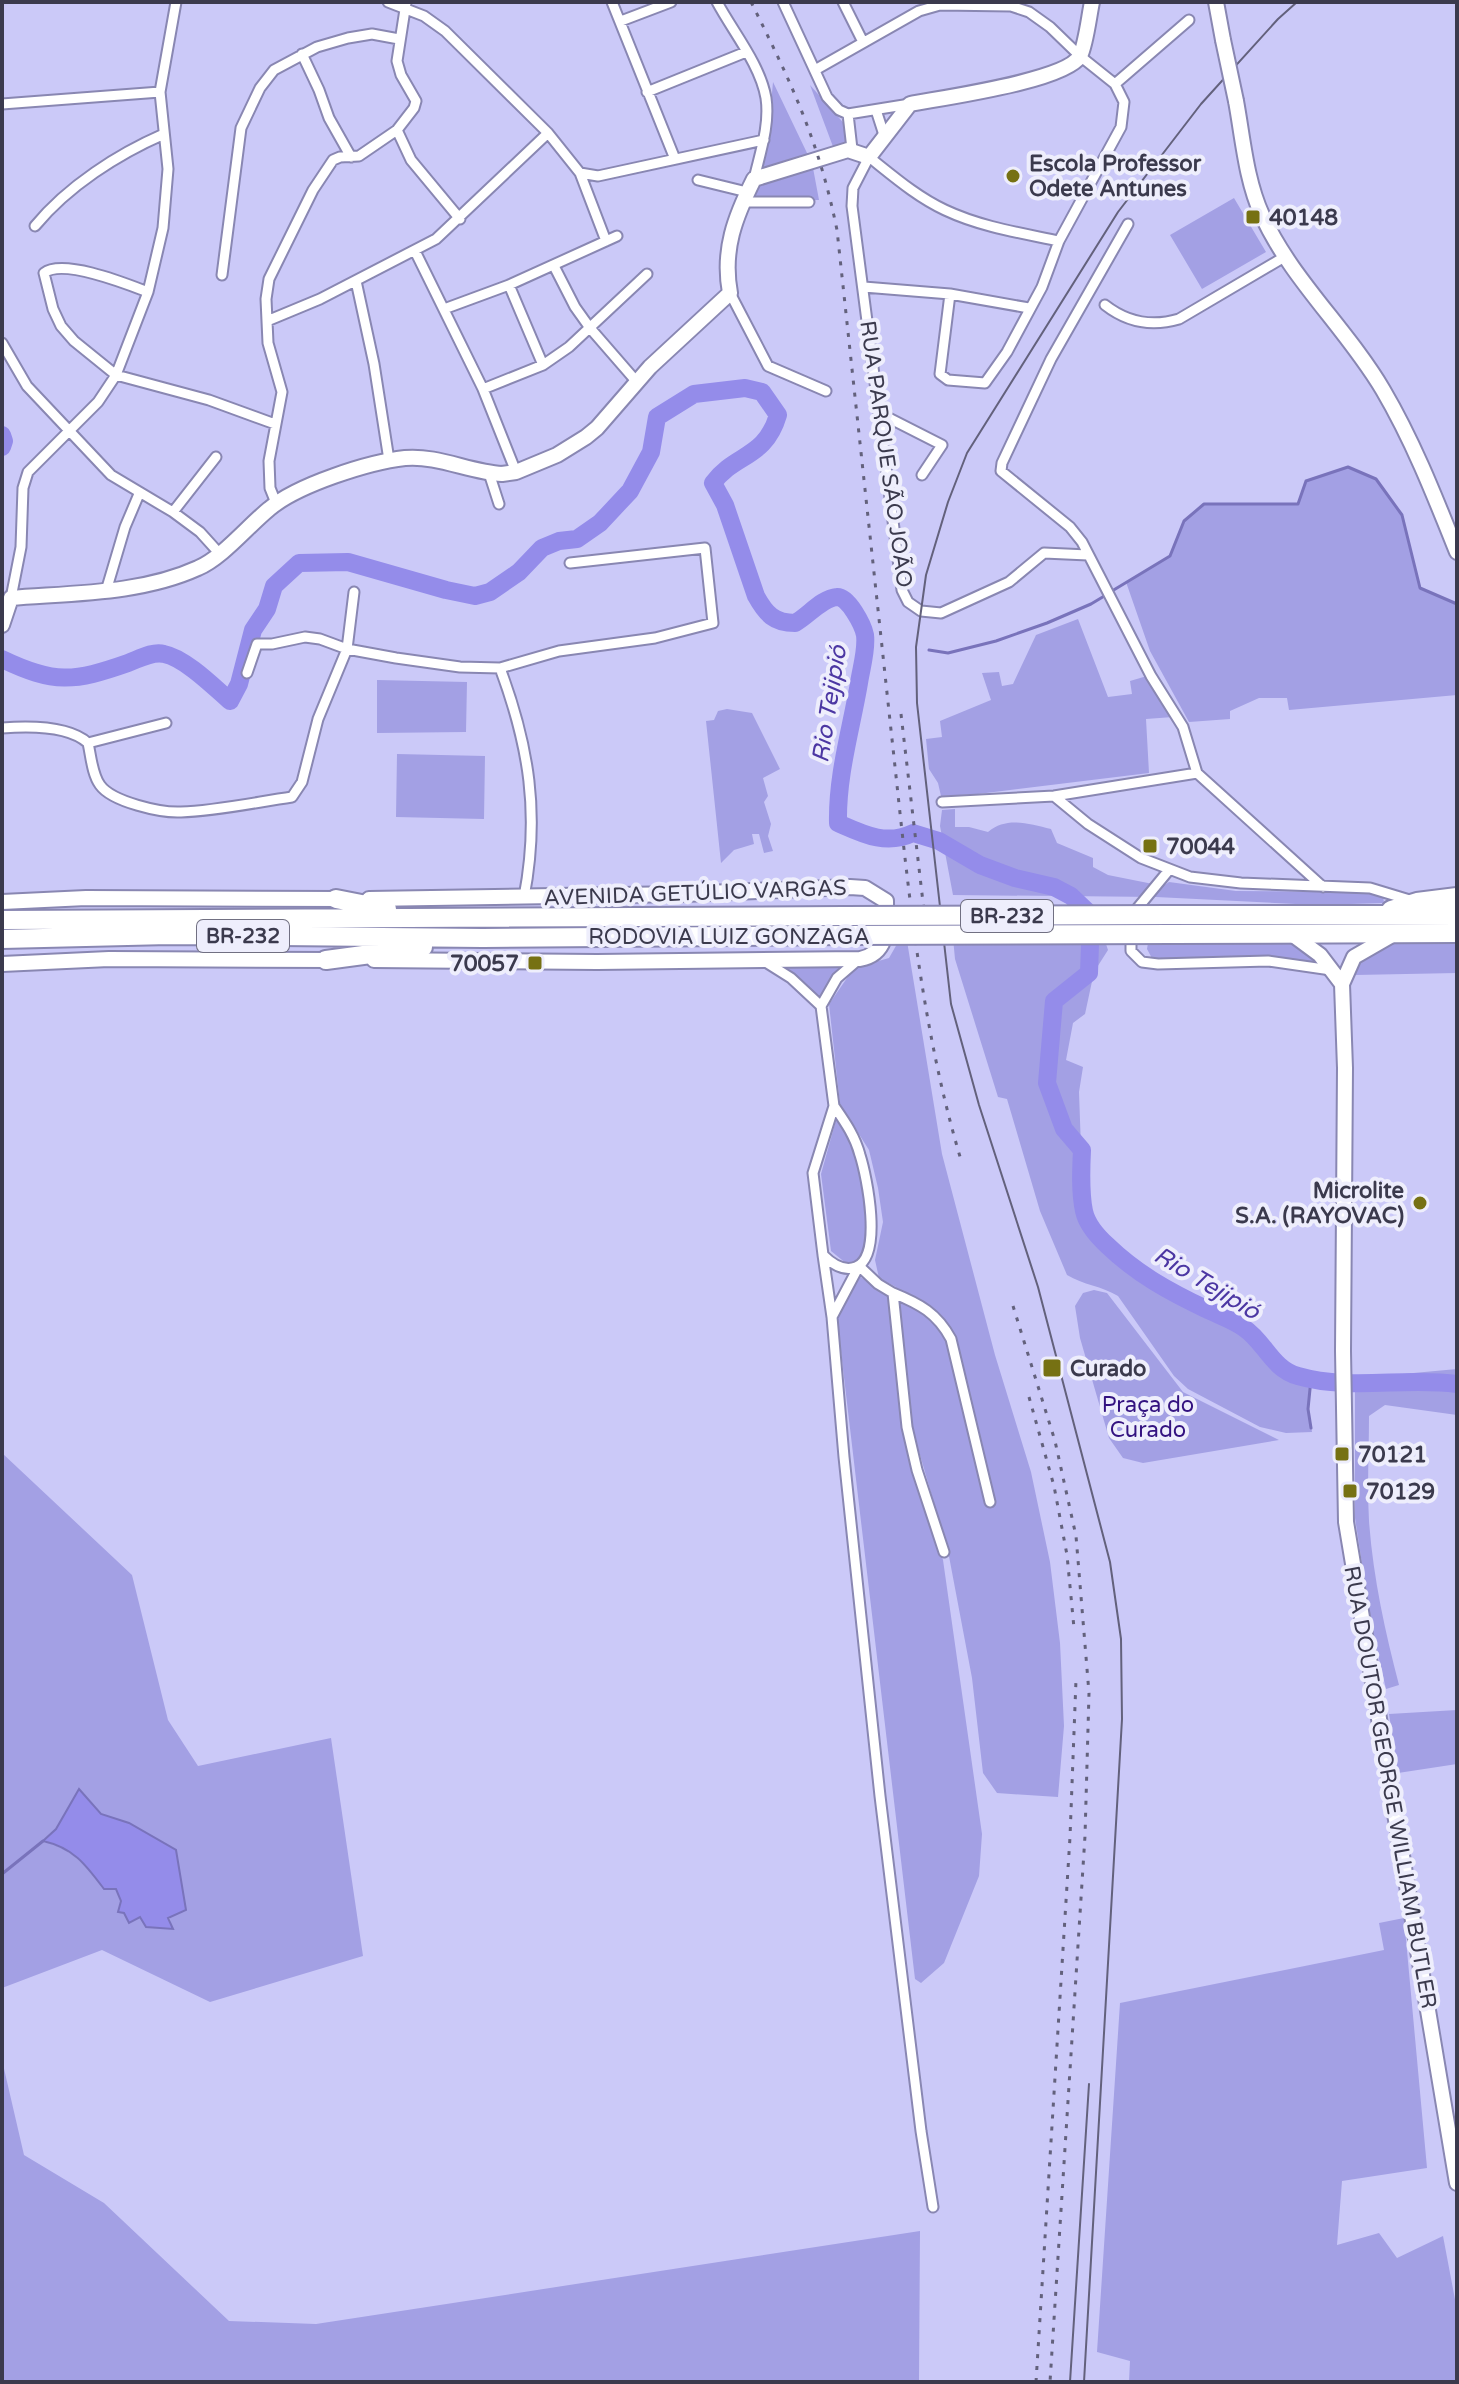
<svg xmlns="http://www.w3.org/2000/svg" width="1459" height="2384" font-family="'Varela Round',sans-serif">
	<rect width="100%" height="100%" fill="#cbc9f8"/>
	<path fill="#a3a0e4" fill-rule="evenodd" d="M 773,82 L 807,153 L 811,153 L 762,172 L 760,172 L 769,126 Z
		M 810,85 L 848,128 L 848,146 L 835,152 Z
		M 813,168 L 819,200 L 747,200 L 754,186 Z
		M 1234,198 L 1266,252 L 1202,289 L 1170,235 Z
		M 1348,467 L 1376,479 L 1402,515 L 1420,588 L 1457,604 L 1457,695 L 1289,710 L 1287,698 L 1259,698 L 1230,711 L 1230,719 L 1189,722 L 1150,651 L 1126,582 L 1170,556 L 1184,521 L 1204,504 L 1298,504 L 1306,481 Z
		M 1078,619 L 1108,697 L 1132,694 L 1130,681 L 1147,676 L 1173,717 L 1146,719 L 1149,773 L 978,794 L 941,796 L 938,783 L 929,769 L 926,739 L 942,737 L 940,721 L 991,700 L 982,673 L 999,672 L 1002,686 L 1013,684 L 1036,635 Z
		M 377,680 L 467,682 L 466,732 L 377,733 Z
		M 727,709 L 752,713 L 780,769 L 763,778 L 768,796 L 764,802 L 771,824 L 768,836 L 773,851 L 764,853 L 759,834 L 752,834 L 754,844 L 734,850 L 721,863 L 706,721 L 714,720 L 718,711 Z
		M 397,754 L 485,756 L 484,819 L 396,817 Z
		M 955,809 L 955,827 L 969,827 L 988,832 C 1007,816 1029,824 1051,829 L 1057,843 L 1093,858 L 1093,867 L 1108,875 L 1163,886 L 1169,882 L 1236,891 L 1367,892 L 1383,895 L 1384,903 L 1316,905 L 1156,897 L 953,895 L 940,826 L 942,810 Z
		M 953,938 L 1104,938 L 1108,950 L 1094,972 L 1085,1014 L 1073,1023 L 1066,1060 L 1083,1067 L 1079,1092 L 1083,1205 L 1084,1214 L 1096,1234 L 1127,1265 L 1146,1278 L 1246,1328 L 1276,1364 L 1295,1376 L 1311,1379 L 1308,1409 L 1312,1432 L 1286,1433 L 1260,1427 L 1188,1389 L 1174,1376 L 1118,1296 C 1102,1286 1083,1285 1067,1275 L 1040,1211 L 1007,1099 L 998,1097 L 955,959 Z
		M 907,941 L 942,1154 L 995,1355 L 1031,1472 L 1050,1562 L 1060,1643 L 1064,1726 L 1058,1797 L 997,1793 L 983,1773 L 972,1678 L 948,1551 L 911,1424 L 896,1287 L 879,1278 L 875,1260 L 883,1222 L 878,1188 L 869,1150 L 840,1104 L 829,1004 L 854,968 L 889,958 L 897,944 Z
		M 1286,941 L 1301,945 L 1326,966 L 1269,959 L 1154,962 L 1147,949 L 1148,943 Z
		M 1457,941 L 1457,973 L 1355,975 C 1369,934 1422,942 1457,941 Z
		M 770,961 L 852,961 L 827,985 L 820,999 Z
		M 839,1119 C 847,1129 852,1141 856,1153 C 861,1168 872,1238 866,1251 C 863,1258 854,1262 847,1264 L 831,1251 L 821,1174 L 836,1120 Z
		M 859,1276 L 889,1296 L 913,1472 L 943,1560 L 982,1834 L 979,1876 L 944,1963 L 921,1983 L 915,1979 L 837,1318 Z
		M 1094,1290 L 1107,1293 L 1183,1392 L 1279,1440 L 1143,1463 L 1123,1458 L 1109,1438 L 1080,1338 L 1075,1306 L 1083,1293 Z
		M 1457,1369 L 1457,1415 L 1385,1405 L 1369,1416 C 1369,1451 1367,1486 1369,1521 C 1373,1577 1385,1631 1399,1685 L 1386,1689 L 1372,1629 L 1355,1518 L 1355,1391 L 1349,1391 L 1348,1379 Z
		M 2,1453 L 132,1575 L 168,1720 L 198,1766 L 331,1738 L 363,1956 L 210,2002 L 102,1950 L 2,1988 ZM 79,1790 L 101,1814 L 129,1823 L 176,1850 C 181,1877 164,1904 172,1929 L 146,1927 L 140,1917 L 124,1913 L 116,1888 L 104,1889 C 87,1867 72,1848 44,1842 L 56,1829 Z
		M 1457,1710 L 1457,1764 L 1398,1773 L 1389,1714 Z
		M 1404,1918 L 1427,2168 L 1342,2181 L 1337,2245 L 1379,2233 L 1397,2258 L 1443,2236 L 1457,2310 L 1457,2382 L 1129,2382 L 1130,2361 L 1097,2352 L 1120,2003 L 1384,1950 L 1379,1923 Z
		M 2,2060 L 24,2155 L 104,2203 L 229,2321 L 316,2324 L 920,2231 L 919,2382 L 2,2382 Z"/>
	<path fill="#948cea" stroke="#7973bb" stroke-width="2" d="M 79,1789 L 101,1814 L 129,1823 L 176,1850 L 186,1910 L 168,1918 L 173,1929 L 146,1927 L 140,1917 L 129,1923 L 124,1913 L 118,1912 L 121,1901 L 116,1889 L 104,1889 C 86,1865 74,1848 43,1841 L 56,1829 Z"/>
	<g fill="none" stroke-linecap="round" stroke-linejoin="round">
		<path stroke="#7973bb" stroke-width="3" d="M 1112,591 L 1170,556 L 1184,521 L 1204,504 L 1298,504 L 1306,481 L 1348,467 L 1376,479 L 1402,515 L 1420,588 L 1457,604
			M 929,650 L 948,653 L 996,641 L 1047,623 L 1091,604 L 1106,595
			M 1311,1379 L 1308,1409 L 1311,1428
			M 2,1874 L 43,1841"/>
		<path stroke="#948cea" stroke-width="18" d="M 2,435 L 4,441 L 2,447
			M 2,659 C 54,684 74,682 128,663 C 139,659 152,651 164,654 C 185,658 214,687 230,701 L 239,684 L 253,630 L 267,609 L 274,586 L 299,563 L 348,562 L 446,590 L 475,596 L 490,592 L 519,572 L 542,548 L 559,541 L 577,539 L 600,523 L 630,491 L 651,452 L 657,417 L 694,394 L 745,388 L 762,392 L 778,415 C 765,459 735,453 713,483 L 725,505 L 756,596 C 766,614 774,623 795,623 C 808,616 822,598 837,597 C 848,596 863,625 865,635 C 867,650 861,669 859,683 C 851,730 837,775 838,823 C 863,834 886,846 913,833 L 939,841 L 980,865 L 1015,878 L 1054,887 L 1071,896 L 1091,915 L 1089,973 L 1054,1001 L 1047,1083 L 1064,1129 L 1082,1150 C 1081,1170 1080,1192 1084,1211 C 1087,1225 1098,1237 1108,1246 C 1137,1274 1170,1292 1206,1309 C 1218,1315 1233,1320 1244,1328 C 1265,1342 1272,1369 1298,1376 C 1350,1391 1404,1377 1457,1384"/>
		<defs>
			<path id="street" d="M 388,2 L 424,16 L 445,31 L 548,133 L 580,173 L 606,241
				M 612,2 L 675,159
				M 717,2 C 733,32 760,64 766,98 C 770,125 760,153 754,179
				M 783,2 L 827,97 L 839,110 L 848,114
				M 843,2 L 863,42
				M 406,3 L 397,61 L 401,75 L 416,101 L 414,108 L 397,130 L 411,160 L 460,219
				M 621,21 L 671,2
				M 302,54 L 319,90 L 329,118 L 351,157
				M 815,70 L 919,11 L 940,5 L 1011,6 L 1029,12 L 1050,27 L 1080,56 L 1115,84 L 1124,102 L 1121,127 L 1059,241 L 1042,287 L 1007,352 L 985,383 L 948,380 L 940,374 L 950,294
				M 1115,84 L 1189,20
				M 647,92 L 746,52
				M 2,104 L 160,92
				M 876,110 L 885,138
				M 848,114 L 910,104
				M 848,114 L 852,149
				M 580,173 L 598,176 L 764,140
				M 698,180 L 747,192
				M 742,202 L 809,202
				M 1128,224 L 1051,359 L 1002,463 L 1001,471 L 1070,527 L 1082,542 L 1151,676 L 1183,727 L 1197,773 L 1323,887
				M 35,226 C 68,186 118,154 164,134
				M 1059,241 C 1021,233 981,227 945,210 C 917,197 893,176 869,157 L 853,188 L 852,206 L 902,590 L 908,602 L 921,611 L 941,613 L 1009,582 L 1044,553 L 1088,555
				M 415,251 L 483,389 L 516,472
				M 554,266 L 575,307 L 590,328 L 636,381
				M 222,275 L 241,128 L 260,88 L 274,70 L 317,47 L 348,38 L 372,34 L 399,39
				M 356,281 L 374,364 L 389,460
				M 509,285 L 543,365
				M 864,287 L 950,294 L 1029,308
				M 148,292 C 127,284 63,258 44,273 L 53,309 L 61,326 L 74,341 L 116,375 L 209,400 L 275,424
				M 730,293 L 768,366 L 826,391
				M 1105,305 C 1128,323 1152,327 1179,319 L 1286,256
				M 444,309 L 509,285 L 617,236
				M 267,321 L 320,299 L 436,239 L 548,133
				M 2,343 L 27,386 L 111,475 L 173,512 L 200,532 L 219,553
				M 483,389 L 543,365 L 569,347 L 647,274
				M 879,413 L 942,445 L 922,475
				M 489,473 L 499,504
				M 276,503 L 270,488 L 269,461 L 282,392 L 268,343 L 266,299 L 269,279 L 313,190 L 333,160 L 340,157 L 359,156 L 397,130
				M 173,512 L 216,457
				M 106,591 L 125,527 L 139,494
				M 11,598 L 21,547 L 23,488 L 28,472 L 98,402 L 116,375 L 148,292 L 163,228 L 168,169 L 160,92 L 176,2
				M 500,668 C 529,746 540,814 524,897
				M 247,673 L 257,644 L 272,644 L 305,637 L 320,639 L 347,649 L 396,658 L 460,667 L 500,668 L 559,651 L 655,638 L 713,623 L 705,548 L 570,563
				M 2,728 C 28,726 68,725 88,743 C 91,756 92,774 100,785 C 112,802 161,813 181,812 C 216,811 257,802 292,797 L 302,782 L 318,719 L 347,649 L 354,592
				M 88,743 L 166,723
				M 1054,796 L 1088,824 L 1141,858 L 1190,877 L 1241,883 L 1370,888 L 1413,901
				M 942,802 L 1054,796 L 1197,773
				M 1169,870 L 1131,916 L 1131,951 L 1142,962 L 1158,964 L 1268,961 L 1331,970
				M 764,961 L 791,978 L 821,1006
				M 834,1106 C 845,1122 855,1136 860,1155 C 867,1177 883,1256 856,1267 C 843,1272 831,1263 823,1255 L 813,1173 L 834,1106 L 821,1006 L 837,978 L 859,959
				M 823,1255 L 832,1317 L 844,1457 L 880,1796 L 921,2131 L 933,2207
				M 893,1293 C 920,1304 937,1313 951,1339 L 990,1502
				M 832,1317 L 859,1266 L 878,1284 L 893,1293 L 907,1427 L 917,1470 L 944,1552"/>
			<path id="secondary" d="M 1216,2 L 1223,40
				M 1236,101 C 1243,139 1246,180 1262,215 C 1291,279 1347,329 1383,390 C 1413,441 1435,497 1457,552
				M 2,625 L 11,598 C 73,593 141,594 198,568 C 222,558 248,526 269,509 C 297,485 369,462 405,458 C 437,455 470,472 502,474 L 516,472 L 557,455 L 586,437 L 597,428 L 650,367 L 730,293 C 722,250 735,217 754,179 L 848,150 L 869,157 L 910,104 C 941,98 1066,81 1080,56 C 1086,44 1089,16 1092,2
				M 369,899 L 684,894 L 850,887 L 865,888 L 886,901 C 886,926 890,953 860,959 L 597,962 L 374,960
				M 2,902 L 86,898 L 344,899
				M 1394,934 L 1354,957 L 1342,984 L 1345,1068 L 1343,1351 L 1346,1522 L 1457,2183
				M 1293,935 L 1320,955 L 1342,984
				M 2,964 L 109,959 L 333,960"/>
			<path id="highway" d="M 336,899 L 387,909
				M 1391,910 L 1417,902 L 1457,897
				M 1170,915 L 1457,915
				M 2,920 L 844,916
				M 1170,934 L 1457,933
				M 2,939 L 169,935 L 483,938 L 845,935
				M 326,960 L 423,947"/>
		</defs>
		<use href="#street" stroke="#8987b2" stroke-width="13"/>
		<use href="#secondary" stroke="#8987b2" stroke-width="18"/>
		<use href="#highway" stroke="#8987b2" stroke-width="22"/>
		<use href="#street" stroke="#fff" stroke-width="9"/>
		<use href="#secondary" stroke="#fff" stroke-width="14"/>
		<use href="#highway" stroke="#fff" stroke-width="18"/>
		<path stroke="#63617c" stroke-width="2" d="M 1070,2382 L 1089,2084
			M 1084,2382 L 1122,1719 L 1121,1639 L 1110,1562 L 1038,1287 L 979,1105 L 951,1004 L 917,703 L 916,647 L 926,575 L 948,502 L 967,453 L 1118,212 L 1201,104 L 1278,19 L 1297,2"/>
		<path stroke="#63617c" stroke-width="3" stroke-dasharray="4 8" stroke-linecap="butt" d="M 751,2 C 791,82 819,141 837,230 C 855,397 873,563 891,730 C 907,874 919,1020 961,1160
			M 901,714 L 926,928
			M 1013,1306 L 1055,1441 L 1076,1536 L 1089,1693 L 1085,1836 L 1050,2382
			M 1029,1397 L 1054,1486 L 1067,1555 L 1074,1628
			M 1036,2382 L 1070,1837 L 1076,1680"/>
		<defs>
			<path id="secondary-bridge" d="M 1223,40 L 1236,101"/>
			<path id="highway-bridge" d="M 844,916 L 1170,915
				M 845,935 L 1170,934"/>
		</defs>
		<use href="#secondary-bridge" stroke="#8987b2" stroke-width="18" stroke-linecap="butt"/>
		<use href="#highway-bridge" stroke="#8987b2" stroke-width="22" stroke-linecap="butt"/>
		<use href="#secondary-bridge" stroke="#fff" stroke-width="14"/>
		<use href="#highway-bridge" stroke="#fff" stroke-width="18"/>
	</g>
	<g fill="#767113" stroke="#eeeefc" stroke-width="3">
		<circle cx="1013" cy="176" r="8"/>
		<rect x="1245" y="209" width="16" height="16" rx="4"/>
		<rect x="1142" y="838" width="16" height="16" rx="4"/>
		<rect x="527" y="955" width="16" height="16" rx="4"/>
		<circle cx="1420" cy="1203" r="8"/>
		<rect x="1042" y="1358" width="20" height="20" rx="4"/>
		<rect x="1334" y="1446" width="16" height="16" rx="4"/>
		<rect x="1342" y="1483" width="16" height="16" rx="4"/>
	</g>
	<g text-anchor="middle" stroke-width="8" stroke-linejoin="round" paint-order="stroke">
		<g fill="#eeeefc" stroke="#717082" stroke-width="2">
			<rect x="961" y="900" width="92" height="32" rx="6"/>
			<rect x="197" y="920" width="92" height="32" rx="6"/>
		</g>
		<g font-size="20" font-weight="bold" fill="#3b3a4d">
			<text x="1007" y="923">BR-232</text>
			<text x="243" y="943">BR-232</text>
		</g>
		<g font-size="22" font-weight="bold" fill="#3b3a4d" stroke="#eeeefc" text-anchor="start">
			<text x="1029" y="171">Escola Professor<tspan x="1029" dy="25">Odete Antunes</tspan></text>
			<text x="1269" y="225">40148</text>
			<text x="1166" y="854">70044</text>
			<text x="519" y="971" text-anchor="end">70057</text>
			<text x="1404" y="1198" text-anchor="end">Microlite<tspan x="1404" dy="25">S.A. (RAYOVAC)</tspan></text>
			<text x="1070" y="1376">Curado</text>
			<text x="1358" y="1462">70121</text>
			<text x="1366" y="1499">70129</text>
		</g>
		<g font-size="22" fill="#3b3a4d" stroke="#eeeefc">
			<text transform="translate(887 454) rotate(82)" y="8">RUA PARQUE SÃO JOÃO</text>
			<text transform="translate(695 892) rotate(-2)" y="8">AVENIDA GETÚLIO VARGAS</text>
			<text x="729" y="944">RODOVIA LUIZ GONZAGA</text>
			<text transform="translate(1391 1787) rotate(80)" y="8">RUA DOUTOR GEORGE WILLIAM BUTLER</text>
		</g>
		<g font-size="22" fill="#331280" stroke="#eeeefc">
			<text x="1148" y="1412">Praça do<tspan x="1148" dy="25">Curado</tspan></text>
		</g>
		<g font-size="24" font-style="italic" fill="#4c37a3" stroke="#eeeefc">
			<text transform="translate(829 704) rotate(-81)" y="8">Rio Tejipió</text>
			<text transform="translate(1207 1283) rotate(31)" y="8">Rio Tejipió</text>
		</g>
	</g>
	<rect width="1459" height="2384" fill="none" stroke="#3b3a4d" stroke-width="8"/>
</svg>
